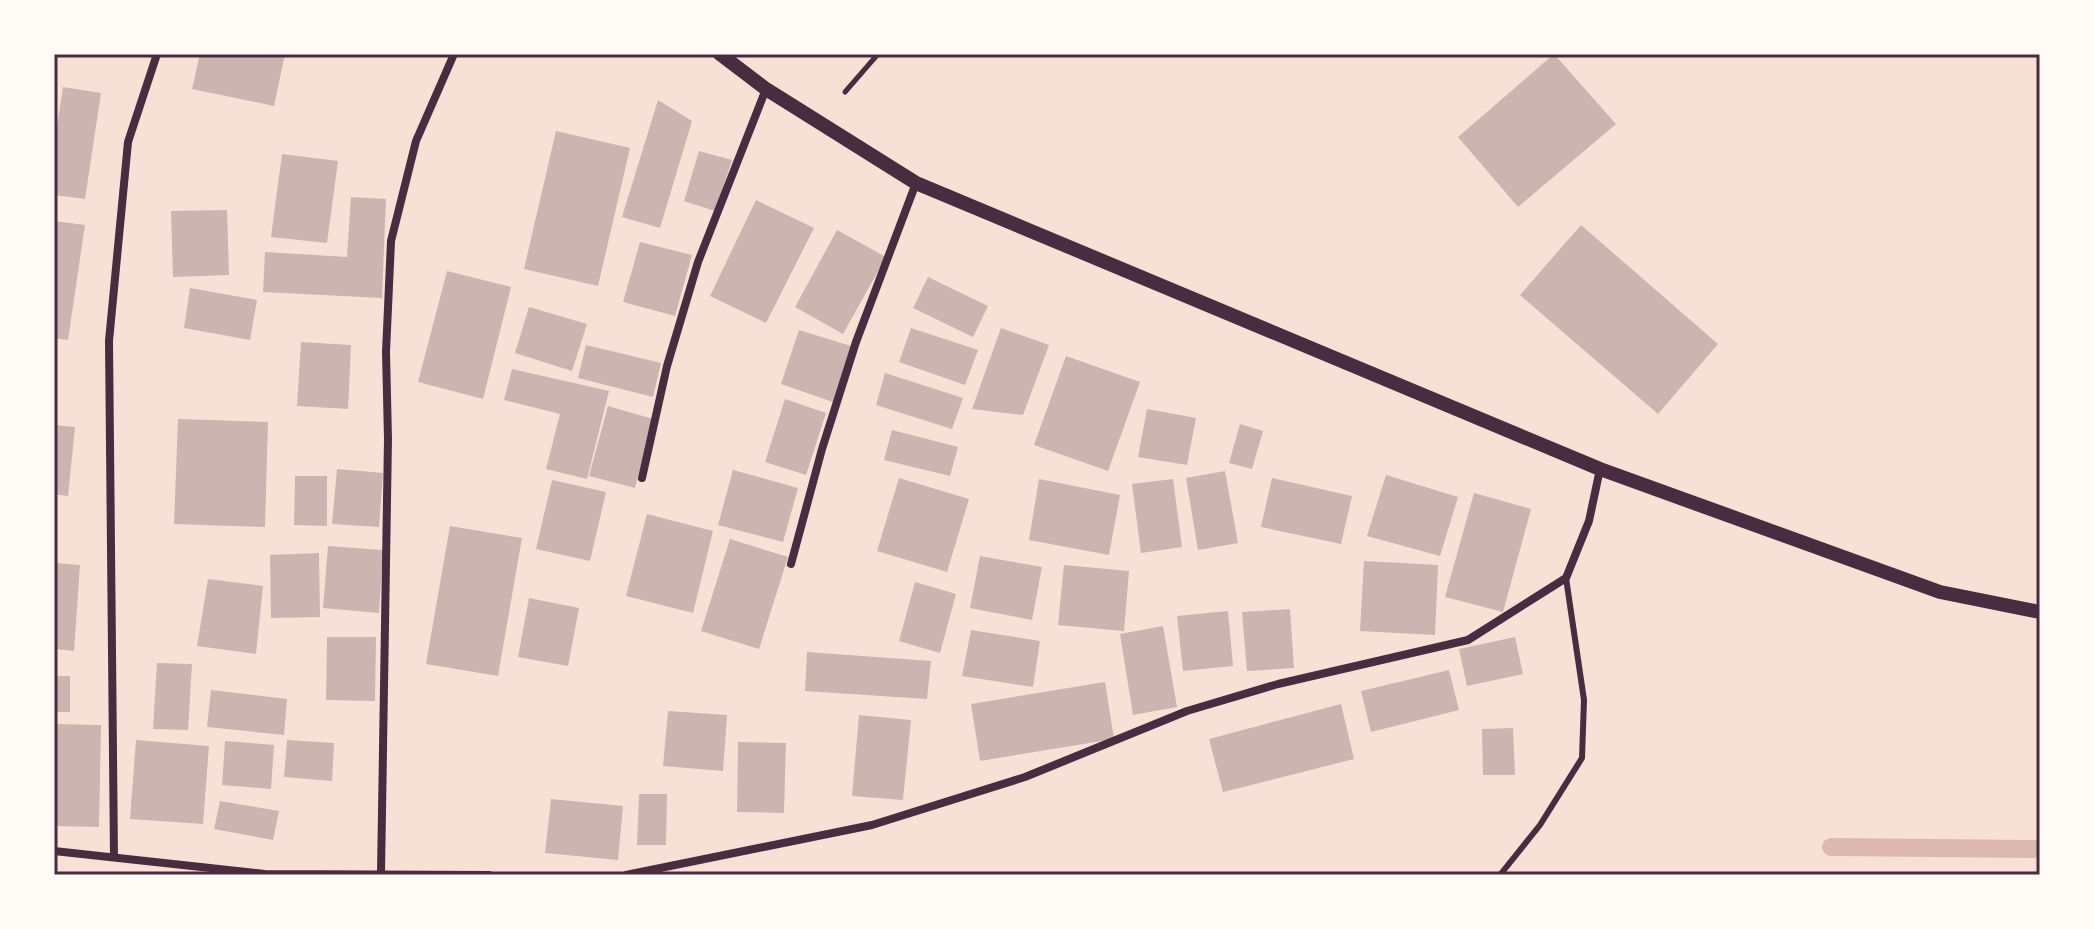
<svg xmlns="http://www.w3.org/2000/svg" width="2094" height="929" font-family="'Work Sans',sans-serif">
	<rect width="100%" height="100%" fill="#f7e1d7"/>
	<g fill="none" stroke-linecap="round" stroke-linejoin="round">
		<path stroke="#dcb8b0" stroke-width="18" d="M 1831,847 L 2040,849"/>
	</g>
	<path fill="#ccb4b1" d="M 200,54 L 285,54 L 274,106 L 192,89 Z
		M 1554,54 L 1616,124 L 1518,207 L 1458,137 Z
		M 63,87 L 101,93 L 85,199 L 54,195 L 54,146 Z
		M 658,100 L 692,121 L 660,228 L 622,217 Z
		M 556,131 L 630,148 L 598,286 L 524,269 Z
		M 699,151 L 732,160 L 715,211 L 684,201 Z
		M 282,154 L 338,161 L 327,243 L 271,237 Z
		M 351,197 L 386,199 L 382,298 L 263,292 L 265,252 L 347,257 Z
		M 756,200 L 814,228 L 766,323 L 710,296 Z
		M 227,210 L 229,275 L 173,277 L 171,211 Z
		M 54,221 L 85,225 L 68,340 L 54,338 Z
		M 1581,225 L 1718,344 L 1658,414 L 1520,295 Z
		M 837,230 L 886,257 L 843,334 L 795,307 Z
		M 640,242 L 692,255 L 675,316 L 623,302 Z
		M 447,271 L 511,287 L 483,399 L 418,382 Z
		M 928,277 L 988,306 L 973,337 L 913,308 Z
		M 190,288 L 257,300 L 250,340 L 184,328 Z
		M 529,307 L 587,324 L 572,371 L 515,353 Z
		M 911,328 L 978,350 L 965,385 L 899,362 Z
		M 1001,328 L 1049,345 L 1023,415 L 972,409 Z
		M 799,330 L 851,346 L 833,402 L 781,384 Z
		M 301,342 L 351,345 L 348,409 L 297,406 Z
		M 586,345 L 661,363 L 653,397 L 578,378 Z
		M 1066,356 L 1140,382 L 1108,471 L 1034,445 Z
		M 512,369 L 609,391 L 587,479 L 546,469 L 560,414 L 504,400 Z
		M 885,373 L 963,398 L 952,429 L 876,405 Z
		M 785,399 L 826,413 L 806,475 L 765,462 Z
		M 608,406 L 653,419 L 635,488 L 589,476 Z
		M 1147,409 L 1196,418 L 1187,465 L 1138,457 Z
		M 178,419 L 268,422 L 265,527 L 174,524 Z
		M 1240,424 L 1263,431 L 1252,469 L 1229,463 Z
		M 54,425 L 75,427 L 68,496 L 54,494 Z
		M 892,430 L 958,447 L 950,476 L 884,460 Z
		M 337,469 L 383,473 L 379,527 L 332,524 Z
		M 733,470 L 798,488 L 783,542 L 718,525 Z
		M 1225,471 L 1238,543 L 1198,550 L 1186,478 Z
		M 1386,475 L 1458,497 L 1440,556 L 1367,536 Z
		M 295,476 L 327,476 L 327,526 L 294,525 Z
		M 899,478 L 969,499 L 947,572 L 877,551 Z
		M 1272,478 L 1352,496 L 1341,544 L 1261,527 Z
		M 1039,479 L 1120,495 L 1109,555 L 1029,540 Z
		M 1173,479 L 1182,547 L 1141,553 L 1132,484 Z
		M 552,480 L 606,492 L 590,561 L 536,549 Z
		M 1474,493 L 1531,509 L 1503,612 L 1445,597 Z
		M 647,514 L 713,531 L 693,613 L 626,596 Z
		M 450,526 L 522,538 L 498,676 L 426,664 Z
		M 730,539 L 788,557 L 759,649 L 701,631 Z
		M 328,546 L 383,550 L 379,613 L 323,608 Z
		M 319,553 L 320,617 L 271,618 L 270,555 Z
		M 980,556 L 1042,567 L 1032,620 L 970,608 Z
		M 1364,561 L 1438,565 L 1435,635 L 1360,631 Z
		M 54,563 L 80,565 L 74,651 L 54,649 Z
		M 1064,565 L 1129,571 L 1124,631 L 1058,625 Z
		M 208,579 L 263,586 L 256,654 L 197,646 Z
		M 915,582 L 956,594 L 940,653 L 899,641 Z
		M 529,598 L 579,608 L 568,666 L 518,657 Z
		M 1290,609 L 1294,668 L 1247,671 L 1242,612 Z
		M 1228,611 L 1233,666 L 1183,671 L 1177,616 Z
		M 1163,626 L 1177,707 L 1133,715 L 1120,634 Z
		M 971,630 L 1040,641 L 1033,687 L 962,676 Z
		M 327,637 L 376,637 L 375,701 L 326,700 Z
		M 1515,637 L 1523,674 L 1467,686 L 1459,649 Z
		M 807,652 L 931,661 L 927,699 L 805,691 Z
		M 157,663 L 192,664 L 188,730 L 153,729 Z
		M 1449,670 L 1459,710 L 1371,732 L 1361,691 Z
		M 54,676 L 70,676 L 70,712 L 54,712 Z
		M 1105,682 L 1114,739 L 980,761 L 971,704 Z
		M 211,690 L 287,699 L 284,735 L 207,727 Z
		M 1341,704 L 1354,759 L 1223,792 L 1209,739 Z
		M 668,711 L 727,715 L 723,771 L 663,766 Z
		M 859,715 L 911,720 L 903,800 L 852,796 Z
		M 54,724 L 101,725 L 99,827 L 54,826 Z
		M 1513,728 L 1515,775 L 1483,775 L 1482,729 Z
		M 136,740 L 209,746 L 203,824 L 130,819 Z
		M 287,740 L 334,743 L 332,781 L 284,777 Z
		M 225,741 L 274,745 L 271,789 L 222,785 Z
		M 738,742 L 786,743 L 784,813 L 737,812 Z
		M 639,794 L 667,794 L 666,845 L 637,845 Z
		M 551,799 L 623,806 L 618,860 L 545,853 Z
		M 220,801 L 279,811 L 273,840 L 214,829 Z"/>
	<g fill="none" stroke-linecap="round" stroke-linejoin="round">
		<path stroke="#4a2c40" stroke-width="5" d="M 845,92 L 878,54"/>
		<path stroke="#4a2c40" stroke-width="6" d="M 1500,875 L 1540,825 L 1582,758 L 1584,700 L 1566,578"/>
		<path stroke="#4a2c40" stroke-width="8" d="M 642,478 L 667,366 L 698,262 L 766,89
			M 791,564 L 822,449 L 856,342 L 916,183
			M 54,851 L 265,874 L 489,875
			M 114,857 L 109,341 L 128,142 L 157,54
			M 381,873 L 388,439 L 386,352 L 391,241 L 416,141 L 454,54
			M 626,875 L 872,825 L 1025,777 L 1187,711 L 1278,684 L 1468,640 L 1566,578 L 1589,521 L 1600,469"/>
		<path stroke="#4a2c40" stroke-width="14" d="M 720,54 L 766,89 L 916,183 L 1600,469 L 1940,592 L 2040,612"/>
	</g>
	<rect width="2094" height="929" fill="none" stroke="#fffaf5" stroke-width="112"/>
	<rect x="56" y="56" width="1982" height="817" fill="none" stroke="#4a2c40" stroke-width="3"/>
</svg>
